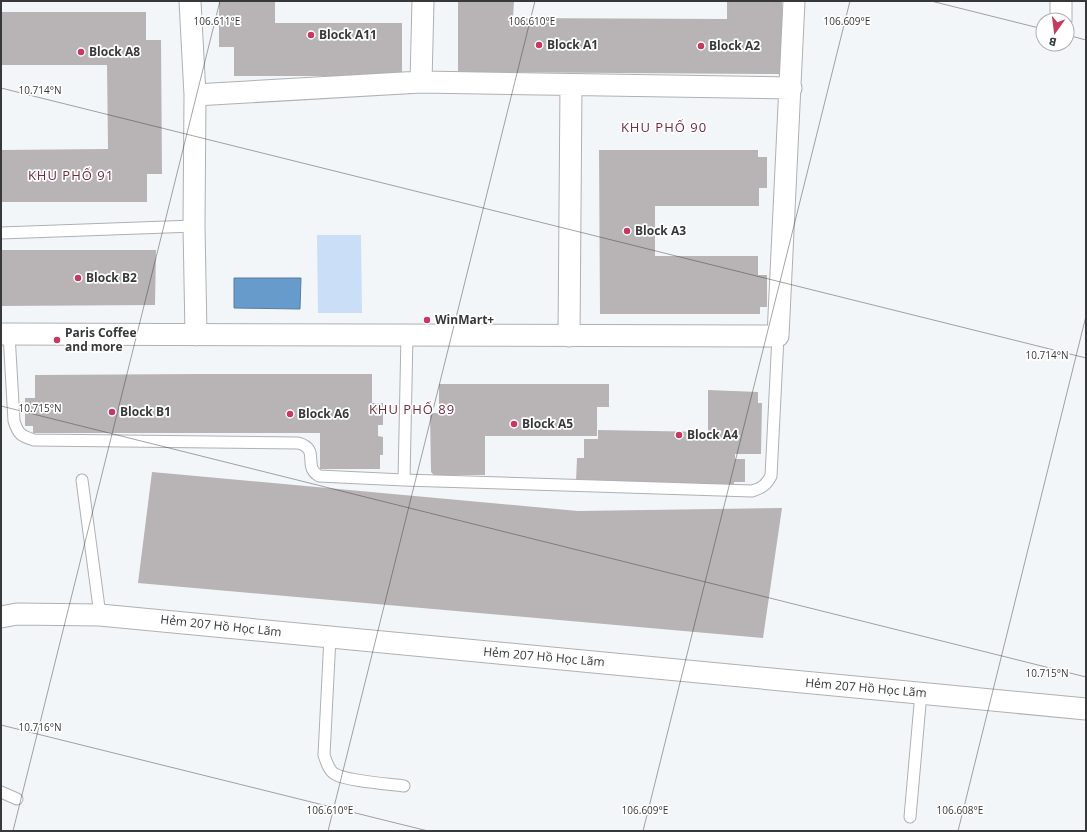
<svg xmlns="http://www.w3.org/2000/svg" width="1087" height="832" font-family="'Open Sans',sans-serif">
	<rect width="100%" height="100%" fill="#f3f6f9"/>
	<path fill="#cadef7" d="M 317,235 L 361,235 L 362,313 L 318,313 Z"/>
	<path fill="#679bcb" stroke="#597d9f" d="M 234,278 L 301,278 L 300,309 L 234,308 Z"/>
	<path fill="#b8b4b5" d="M 219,1 L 275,1 L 275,23 L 402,23 L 402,76 L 234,76 L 234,47 L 219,47 Z
		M 458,1 L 514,1 L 513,18 L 727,19 L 727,1 L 782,1 L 782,74 L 458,72 Z
		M 1,12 L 146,12 L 146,40 L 161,40 L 162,174 L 147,174 L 147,202 L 1,202 L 1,150 L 108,149 L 107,65 L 1,65 Z
		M 599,150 L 758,150 L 758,157 L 767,157 L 767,188 L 759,188 L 759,206 L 655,206 L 655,256 L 758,256 L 758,275 L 767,275 L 767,307 L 760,307 L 760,314 L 600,314 Z
		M 1,250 L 156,250 L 155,305 L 1,306 Z
		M 198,374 L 372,374 L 372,403 L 383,403 L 383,425 L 378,425 L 378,436 L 383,437 L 383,455 L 380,455 L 380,469 L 320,469 L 320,433 L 33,433 L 33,426 L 25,426 L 25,398 L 35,398 L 35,375 Z
		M 439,384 L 609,384 L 609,407 L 597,407 L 597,436 L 485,436 L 485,475 L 434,475 L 431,472 L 430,413 L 439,413 Z
		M 708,390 L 758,392 L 758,403 L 762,403 L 761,454 L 735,454 L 735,459 L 745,459 L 745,482 L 734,482 L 734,485 L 576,481 L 577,458 L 584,458 L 584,439 L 598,439 L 598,430 L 708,432 Z
		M 152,472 L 578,511 L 782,508 L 763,638 L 138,583 Z"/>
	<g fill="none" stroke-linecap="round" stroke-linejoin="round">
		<defs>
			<path id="lane" d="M 1,233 L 194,226
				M 9,334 L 14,421 C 18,434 21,436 34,440 L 298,443 C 321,449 302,466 319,476 L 404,480 L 752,491 C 762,488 766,485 771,476 L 778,336
				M 82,480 L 100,615
				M 404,480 L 407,335
				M 330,637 L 324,755 C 326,761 329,771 335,774 C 346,781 389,784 404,786
				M 1,792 L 17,799
				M 910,817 L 921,693"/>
			<path id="street" d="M 190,1 L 195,95 L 194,226 L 196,335
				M 1061,20 L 1061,1
				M 421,82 L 423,1
				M 195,95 L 421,82 L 791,88
				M 1,334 L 778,336 L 794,1
				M 569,336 L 571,85
				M 1,617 L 17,614 L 100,615 L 1086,709"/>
		</defs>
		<use href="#lane" stroke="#aeb0b3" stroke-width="13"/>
		<use href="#street" stroke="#aeb0b3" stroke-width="23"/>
		<use href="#lane" stroke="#fff" stroke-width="11"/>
		<use href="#street" stroke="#fff" stroke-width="21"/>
	</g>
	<path fill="none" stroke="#373839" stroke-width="1" stroke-opacity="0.45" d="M 931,1 L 1043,29M 1067,35 L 1086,40M 1,88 L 1086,358M 1,406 L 1086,677M 1,725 L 428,831M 13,831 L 220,1M 328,831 L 535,1M 643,831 L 850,1M 958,831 L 1086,316"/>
	<g fill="#c73961" stroke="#fff" stroke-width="1.5">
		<circle cx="311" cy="35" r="4"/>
		<circle cx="539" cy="45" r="4"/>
		<circle cx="701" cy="46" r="4"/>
		<circle cx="81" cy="52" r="4"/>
		<circle cx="627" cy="231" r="4"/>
		<circle cx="78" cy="278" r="4"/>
		<circle cx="427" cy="320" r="4"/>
		<circle cx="57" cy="340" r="4"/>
		<circle cx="112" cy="412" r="4"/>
		<circle cx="290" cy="414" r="4"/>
		<circle cx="514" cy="424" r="4"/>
		<circle cx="679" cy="435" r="4"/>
	</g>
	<g text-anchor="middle" stroke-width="3.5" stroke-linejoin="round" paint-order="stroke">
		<g font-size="12" font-weight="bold" fill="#373839" stroke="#fff" text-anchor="start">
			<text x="319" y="39">Block A11</text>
			<text x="547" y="49">Block A1</text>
			<text x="709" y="50">Block A2</text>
			<text x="89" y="56">Block A8</text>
			<text x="635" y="235">Block A3</text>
			<text x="86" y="282">Block B2</text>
			<text x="435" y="324">WinMart+</text>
			<text x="65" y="337">Paris Coffee<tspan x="65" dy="14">and more</tspan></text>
			<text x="120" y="416">Block B1</text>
			<text x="298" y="418">Block A6</text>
			<text x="522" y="428">Block A5</text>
			<text x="687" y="439">Block A4</text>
		</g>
		<g font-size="12" fill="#373839" stroke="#fff">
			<text transform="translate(221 626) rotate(6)" y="4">Hẻm 207 Hồ Học Lãm</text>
			<text transform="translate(544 657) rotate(5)" y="4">Hẻm 207 Hồ Học Lãm</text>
			<text transform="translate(866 688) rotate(5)" y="4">Hẻm 207 Hồ Học Lãm</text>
		</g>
		<g font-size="13" letter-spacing="1" fill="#722c3c" stroke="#fff">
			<text x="664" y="132">KHU PHỐ 90</text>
			<text x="71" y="180">KHU PHỐ 91</text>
			<text x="412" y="414">KHU PHỐ 89</text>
		</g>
	</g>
	<g font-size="10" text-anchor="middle" fill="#373839" stroke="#fff" stroke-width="3.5" stroke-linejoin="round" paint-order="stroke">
		<text x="217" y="25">106.611°E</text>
		<text x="532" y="25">106.610°E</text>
		<text x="847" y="25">106.609°E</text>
		<text x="40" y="94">10.714°N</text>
		<text x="1047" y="359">10.714°N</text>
		<text x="40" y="412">10.715°N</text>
		<text x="1047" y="677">10.715°N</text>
		<text x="40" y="731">10.716°N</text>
		<text x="330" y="814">106.610°E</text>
		<text x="645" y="814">106.609°E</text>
		<text x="960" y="814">106.608°E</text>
	</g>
	<rect width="1087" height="832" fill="none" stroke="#373839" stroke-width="4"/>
	<g transform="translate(1055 32) rotate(194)"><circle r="19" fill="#ffffff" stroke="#afafb0"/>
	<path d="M0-3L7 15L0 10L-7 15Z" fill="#c73961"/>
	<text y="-6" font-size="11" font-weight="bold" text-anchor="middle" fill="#373839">B</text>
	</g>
</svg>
